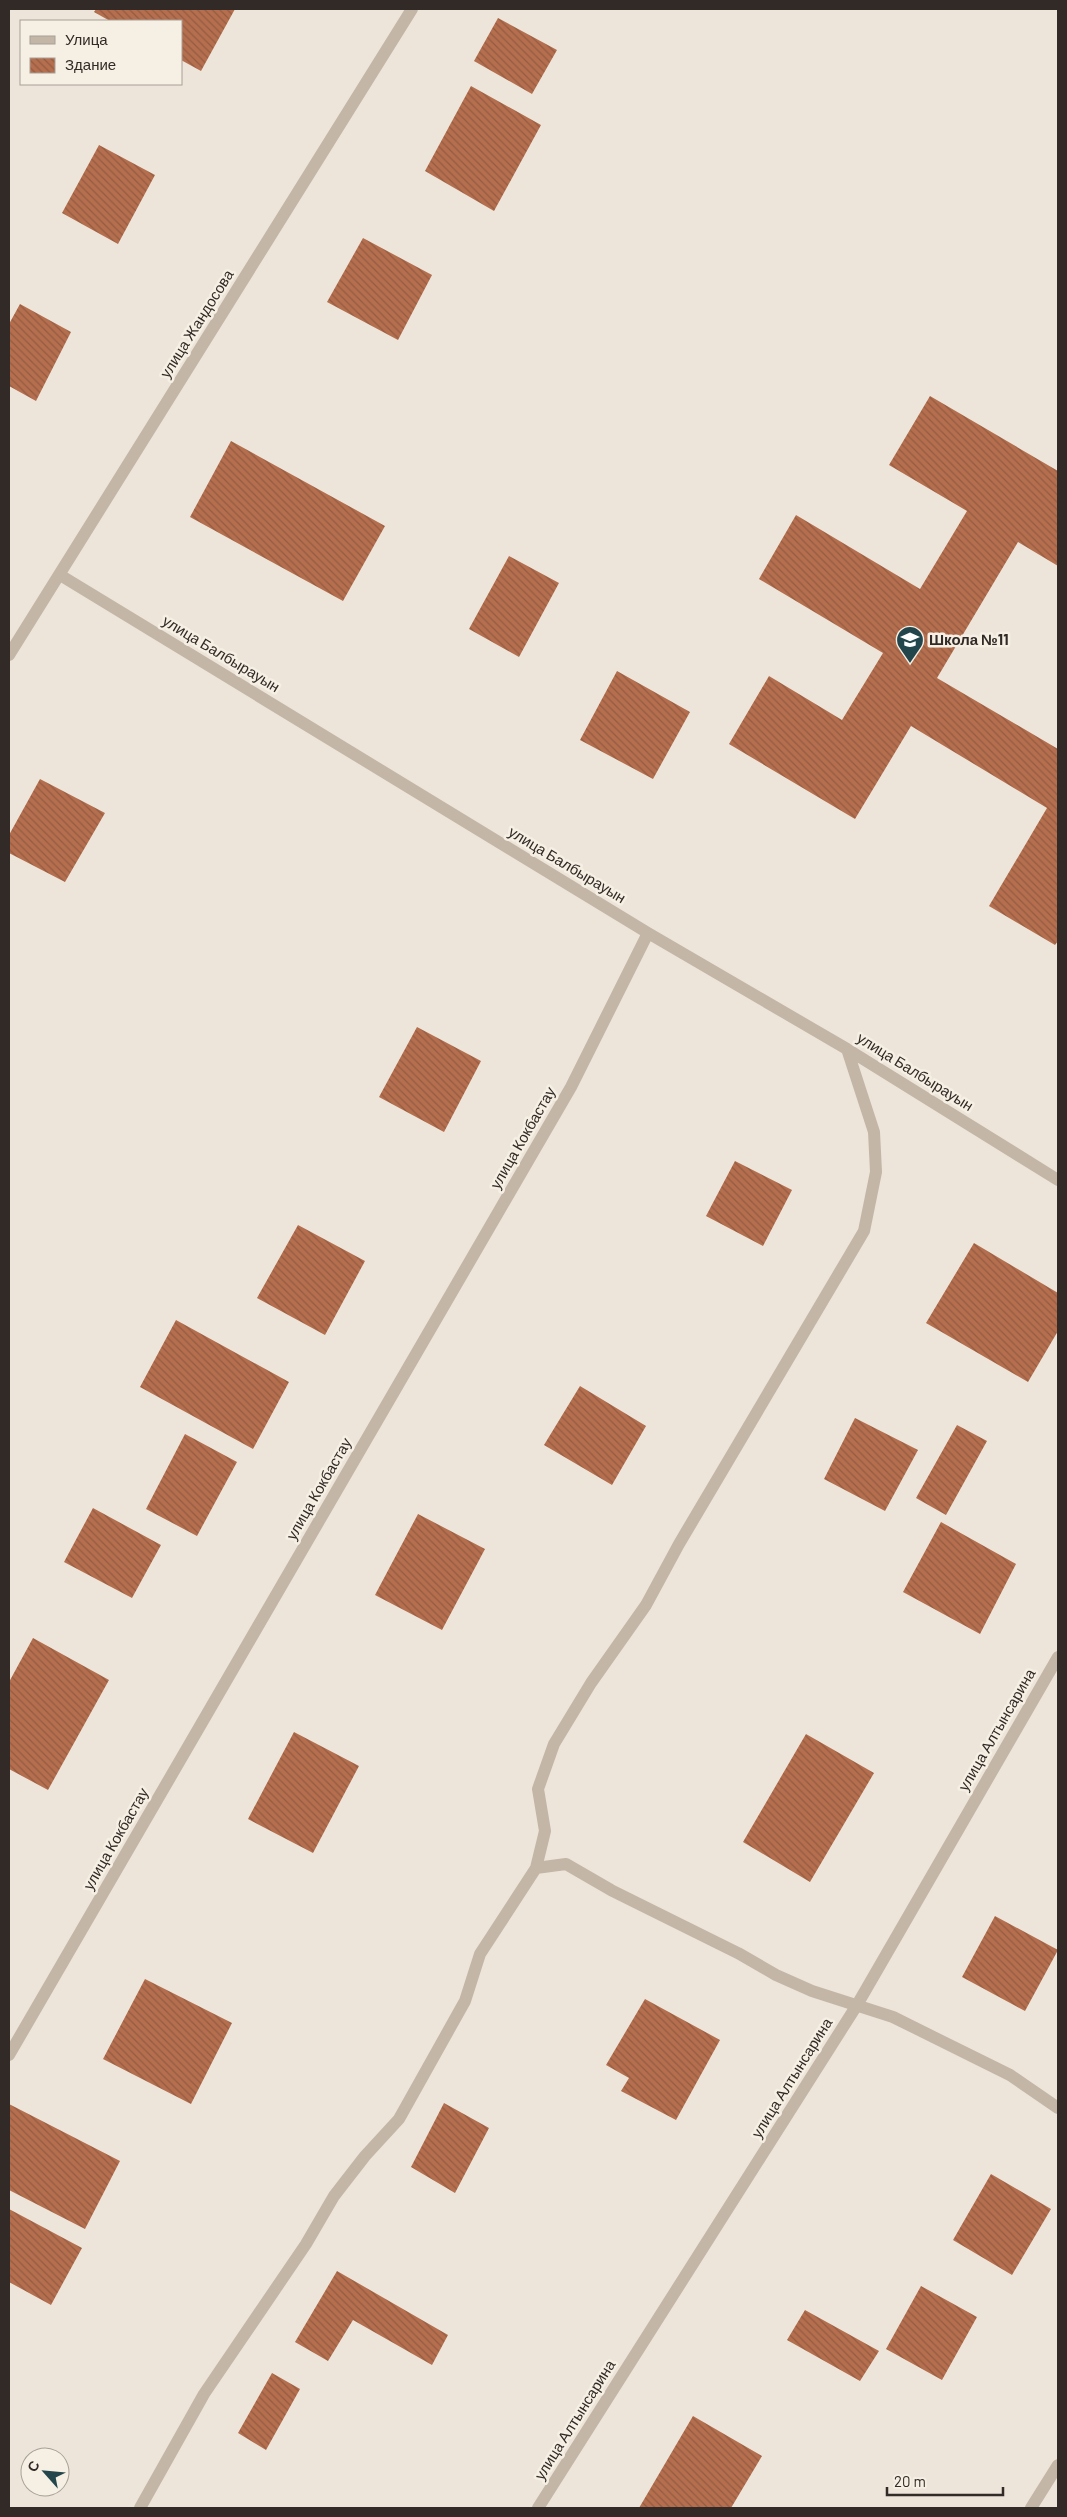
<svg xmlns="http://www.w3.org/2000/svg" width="1067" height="2517" font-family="Barlow,sans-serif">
	<defs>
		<pattern id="building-back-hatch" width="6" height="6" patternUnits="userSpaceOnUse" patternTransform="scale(1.25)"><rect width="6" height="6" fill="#b56f4f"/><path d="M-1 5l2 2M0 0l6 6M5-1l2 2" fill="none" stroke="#945b41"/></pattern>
	</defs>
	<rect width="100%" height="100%" fill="#ede5d9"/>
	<path fill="url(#building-back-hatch)" d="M 96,9 L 235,9 L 201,71 L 181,60 L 181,21 L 110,21 L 94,12 Z
		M 498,18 L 557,50 L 532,94 L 474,61 Z
		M 471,86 L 541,125 L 494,211 L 425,171 Z
		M 99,145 L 155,175 L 118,244 L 62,213 Z
		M 363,238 L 432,275 L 398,340 L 327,302 Z
		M 20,304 L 71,332 L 36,401 L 9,386 L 9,324 Z
		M 930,396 L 1058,471 L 1058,566 L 1018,542 L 937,678 L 1058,749 L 1058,941 L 1055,945 L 989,906 L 1047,808 L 911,726 L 855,819 L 729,744 L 769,676 L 842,720 L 883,653 L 759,579 L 796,515 L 920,589 L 967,511 L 889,465 Z
		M 231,441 L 385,526 L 343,601 L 190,517 Z
		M 509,556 L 559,583 L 519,657 L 469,629 Z
		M 617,671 L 690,712 L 653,779 L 580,740 Z
		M 40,779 L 105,813 L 65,882 L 9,853 L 9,835 Z
		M 417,1027 L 481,1061 L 444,1132 L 379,1097 Z
		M 735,1161 L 792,1190 L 763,1246 L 706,1216 Z
		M 298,1225 L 365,1261 L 325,1335 L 257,1298 Z
		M 974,1243 L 1058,1293 L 1058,1331 L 1028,1382 L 926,1323 Z
		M 176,1320 L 289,1382 L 253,1449 L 140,1387 Z
		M 580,1386 L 646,1426 L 612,1485 L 544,1445 Z
		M 855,1418 L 918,1450 L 885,1511 L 824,1479 Z
		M 957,1425 L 987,1441 L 946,1515 L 916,1498 Z
		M 185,1434 L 237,1462 L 197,1536 L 146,1509 Z
		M 93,1508 L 161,1545 L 132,1598 L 64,1562 Z
		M 418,1514 L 485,1549 L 442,1630 L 375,1595 Z
		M 941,1522 L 1016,1564 L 980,1634 L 903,1592 Z
		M 33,1638 L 109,1680 L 48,1790 L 9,1769 L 9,1682 Z
		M 294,1732 L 359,1766 L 313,1853 L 248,1819 Z
		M 806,1734 L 874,1773 L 810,1882 L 743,1842 Z
		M 995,1916 L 1058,1950 L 1025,2011 L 962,1977 Z
		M 145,1979 L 232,2023 L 191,2104 L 103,2059 Z
		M 645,1999 L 720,2040 L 676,2120 L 621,2091 L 629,2078 L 606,2065 Z
		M 444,2103 L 489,2128 L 455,2193 L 411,2167 Z
		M 9,2104 L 120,2161 L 85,2229 L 9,2190 Z
		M 991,2174 L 1051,2209 L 1012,2275 L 953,2240 Z
		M 9,2209 L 82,2248 L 51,2305 L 9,2282 Z
		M 337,2271 L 448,2335 L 432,2365 L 353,2320 L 328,2361 L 295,2342 Z
		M 921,2286 L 977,2317 L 942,2380 L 886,2349 Z
		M 805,2310 L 879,2351 L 860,2381 L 787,2340 Z
		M 272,2373 L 300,2389 L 266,2450 L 238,2433 Z
		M 693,2416 L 762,2456 L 731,2508 L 639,2508 Z"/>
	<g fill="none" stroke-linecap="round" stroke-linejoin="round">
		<path stroke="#c3b6a7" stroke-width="12" d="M 60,575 L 648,933 L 847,1049 L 1058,1180
			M 9,655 L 412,9
			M 536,1868 L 545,1831 L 538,1789 L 554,1744 L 591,1683 L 646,1605 L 679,1544 L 864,1231 L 876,1172 L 874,1132 L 847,1049
			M 9,2055 L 571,1087 L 648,933
			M 140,2508 L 204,2394 L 306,2244 L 334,2196 L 365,2156 L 399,2119 L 465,2001 L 480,1954 L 536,1868 L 566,1864 L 611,1890 L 738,1953 L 776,1975 L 812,1991 L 893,2017 L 1010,2075 L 1058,2108
			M 538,2508 L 857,2005 L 1058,1657
			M 1031,2508 L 1058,2465"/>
	</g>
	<defs>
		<symbol id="school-pin" viewBox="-11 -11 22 30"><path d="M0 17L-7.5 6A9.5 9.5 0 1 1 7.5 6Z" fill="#22464c" stroke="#f5efe4"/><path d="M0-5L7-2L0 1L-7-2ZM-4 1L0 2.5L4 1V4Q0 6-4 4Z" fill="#fff"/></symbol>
	</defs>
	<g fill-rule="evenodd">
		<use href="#school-pin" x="894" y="624" width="32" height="43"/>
	</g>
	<g text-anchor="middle" stroke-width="5" stroke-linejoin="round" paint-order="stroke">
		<g font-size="15" fill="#312a26" stroke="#f5efe4">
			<text transform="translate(197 324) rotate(-58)" y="5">улица Жандосова</text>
			<text transform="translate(221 654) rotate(31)" y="5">улица Балбырауын</text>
			<text transform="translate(567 865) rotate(31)" y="5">улица Балбырауын</text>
			<text transform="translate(915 1072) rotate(32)" y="5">улица Балбырауын</text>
			<text transform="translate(523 1138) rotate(-60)" y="5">улица Кокбастау</text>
			<text transform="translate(319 1489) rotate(-60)" y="5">улица Кокбастау</text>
			<text transform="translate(997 1730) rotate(-60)" y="5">улица Алтынсарина</text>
			<text transform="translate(116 1839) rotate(-60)" y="5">улица Кокбастау</text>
			<text transform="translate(792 2078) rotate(-58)" y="5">улица Алтынсарина</text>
			<text transform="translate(575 2420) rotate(-58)" y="5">улица Алтынсарина</text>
		</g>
		<g font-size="15" font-weight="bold" fill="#312a26" stroke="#f5efe4" text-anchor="start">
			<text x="929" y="645">Школа №11</text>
		</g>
	</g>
	<rect width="1067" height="2517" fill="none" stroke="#312a26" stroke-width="20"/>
	<rect x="20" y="20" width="162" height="65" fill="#f5efe4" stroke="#a7a098"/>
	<rect x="30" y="36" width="25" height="8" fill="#c3b6a7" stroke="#a7a098"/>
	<text x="65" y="45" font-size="15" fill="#312a26">Улица</text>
	<rect x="30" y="58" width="25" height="15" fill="url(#building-back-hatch)" stroke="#a7a098"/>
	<text x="65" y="70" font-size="15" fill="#312a26">Здание</text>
	<g transform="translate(45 2472) rotate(297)"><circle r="24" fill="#f5efe4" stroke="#a7a098"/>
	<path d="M0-4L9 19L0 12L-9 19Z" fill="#22464c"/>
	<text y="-8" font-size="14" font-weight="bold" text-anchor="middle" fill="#312a26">С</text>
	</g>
	<path d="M887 2487v8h116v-8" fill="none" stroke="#312a26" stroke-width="2.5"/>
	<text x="894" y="2487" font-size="15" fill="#312a26" stroke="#f5efe4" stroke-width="4" paint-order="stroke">20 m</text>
</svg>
